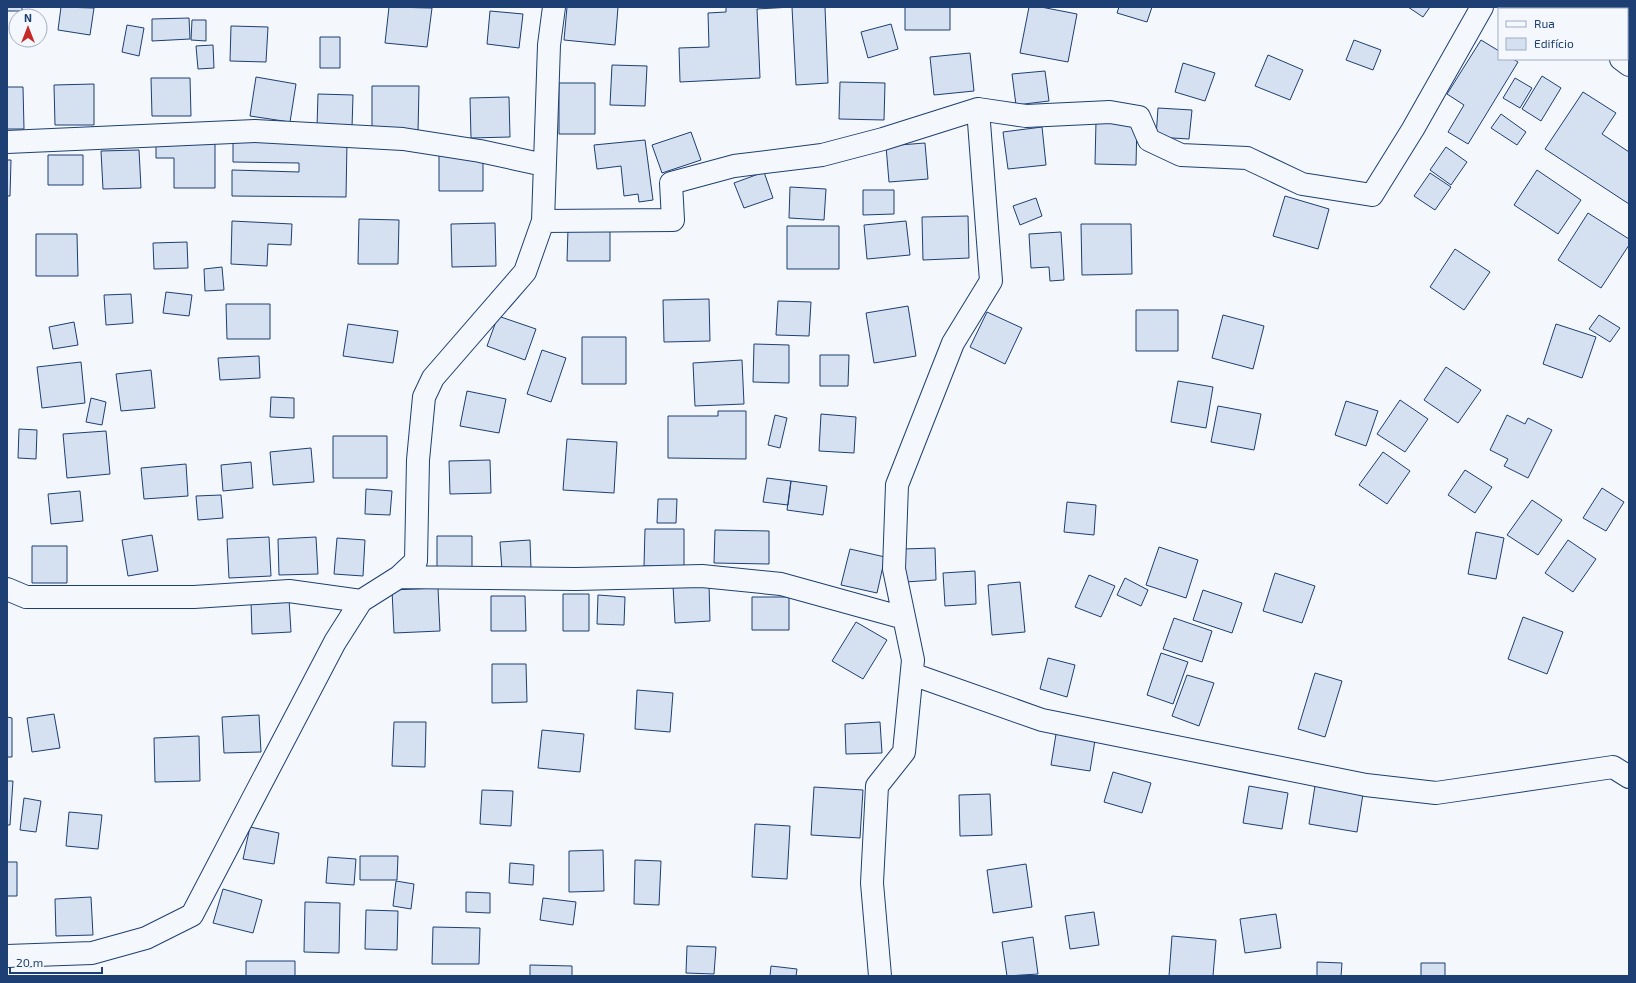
<svg xmlns="http://www.w3.org/2000/svg" width="1636" height="983" font-family="'Exo 2',sans-serif">
	<rect width="100%" height="100%" fill="#f4f7fb"/>
	<path fill="#d5e0f0" stroke="#1d3f73" d="M 7,7 L 22,7 L 22,11 L 7,11 Z
		M 61,7 L 94,8 L 90,35 L 58,30 Z
		M 389,7 L 432,8 L 427,47 L 385,43 Z
		M 567,7 L 618,7 L 615,45 L 564,40 Z
		M 726,7 L 825,7 L 828,83 L 796,85 L 792,7 L 757,9 L 760,78 L 680,82 L 679,48 L 709,47 L 708,13 L 726,12 Z
		M 905,7 L 950,7 L 950,30 L 905,30 Z
		M 1029,7 L 1041,7 L 1077,14 L 1068,62 L 1020,53 Z
		M 1119,7 L 1152,7 L 1147,22 L 1117,13 Z
		M 1408,7 L 1430,7 L 1423,17 Z
		M 490,11 L 523,14 L 519,48 L 487,44 Z
		M 189,18 L 190,39 L 152,41 L 152,19 Z
		M 192,20 L 206,20 L 206,41 L 191,40 Z
		M 891,24 L 898,49 L 868,58 L 861,32 Z
		M 127,25 L 144,28 L 139,56 L 122,52 Z
		M 231,26 L 268,27 L 266,62 L 230,61 Z
		M 320,37 L 340,37 L 340,68 L 320,68 Z
		M 1354,40 L 1381,50 L 1373,70 L 1346,60 Z
		M 1481,40 L 1499,51 L 1499,59 L 1513,59 L 1518,62 L 1468,144 L 1448,132 L 1464,105 L 1447,94 Z
		M 213,45 L 214,68 L 198,69 L 196,46 Z
		M 970,53 L 974,91 L 934,95 L 930,57 Z
		M 1268,55 L 1303,70 L 1290,100 L 1255,86 Z
		M 1183,63 L 1215,73 L 1205,101 L 1175,92 Z
		M 612,65 L 647,66 L 645,106 L 610,105 Z
		M 1045,71 L 1049,101 L 1016,105 L 1012,74 Z
		M 1542,76 L 1561,88 L 1541,121 L 1522,109 Z
		M 256,77 L 296,84 L 290,122 L 250,116 Z
		M 151,78 L 190,78 L 191,116 L 152,116 Z
		M 1515,78 L 1532,88 L 1520,108 L 1503,98 Z
		M 840,82 L 885,83 L 884,120 L 839,119 Z
		M 559,83 L 595,83 L 595,134 L 559,134 Z
		M 94,84 L 94,125 L 55,125 L 54,85 Z
		M 372,86 L 419,86 L 418,133 L 372,133 Z
		M 7,87 L 23,87 L 24,129 L 7,129 Z
		M 1583,92 L 1616,113 L 1602,134 L 1629,152 L 1629,204 L 1545,149 Z
		M 318,94 L 353,95 L 352,128 L 317,127 Z
		M 509,97 L 510,137 L 471,138 L 470,98 Z
		M 1158,108 L 1192,110 L 1189,139 L 1156,137 Z
		M 1501,114 L 1526,132 L 1517,145 L 1491,128 Z
		M 1096,121 L 1137,122 L 1136,165 L 1095,164 Z
		M 1042,127 L 1046,165 L 1008,169 L 1003,132 Z
		M 691,132 L 701,160 L 662,173 L 652,145 Z
		M 645,140 L 653,200 L 639,202 L 638,194 L 624,196 L 621,166 L 597,169 L 594,145 Z
		M 233,141 L 347,142 L 346,197 L 232,196 L 232,170 L 299,172 L 299,163 L 233,162 Z
		M 156,142 L 215,142 L 215,188 L 174,188 L 174,158 L 156,158 Z
		M 925,143 L 928,179 L 889,182 L 886,146 Z
		M 1446,147 L 1467,162 L 1451,185 L 1430,170 Z
		M 139,150 L 141,188 L 103,189 L 101,151 Z
		M 439,153 L 483,154 L 483,191 L 439,191 Z
		M 48,155 L 83,155 L 83,185 L 48,185 Z
		M 7,160 L 11,160 L 10,196 L 7,196 Z
		M 1537,170 L 1581,200 L 1558,234 L 1514,205 Z
		M 764,172 L 773,198 L 744,208 L 734,183 Z
		M 1430,173 L 1451,187 L 1435,210 L 1414,196 Z
		M 790,187 L 826,189 L 824,220 L 789,218 Z
		M 863,190 L 894,190 L 894,214 L 863,215 Z
		M 1285,196 L 1329,209 L 1318,249 L 1273,236 Z
		M 1036,198 L 1042,216 L 1020,225 L 1013,206 Z
		M 1588,213 L 1629,239 L 1629,245 L 1601,288 L 1558,260 Z
		M 968,216 L 969,258 L 923,260 L 922,217 Z
		M 359,219 L 399,220 L 398,264 L 358,264 Z
		M 232,221 L 292,224 L 291,245 L 268,244 L 267,266 L 231,264 Z
		M 906,221 L 910,255 L 867,259 L 864,225 Z
		M 495,223 L 496,266 L 452,267 L 451,224 Z
		M 1081,224 L 1131,224 L 1132,274 L 1082,275 Z
		M 787,226 L 839,226 L 839,269 L 787,269 Z
		M 568,229 L 610,230 L 610,261 L 567,261 Z
		M 1061,232 L 1064,280 L 1050,281 L 1049,267 L 1031,268 L 1029,234 Z
		M 36,234 L 77,234 L 78,276 L 36,276 Z
		M 187,242 L 188,268 L 154,269 L 153,243 Z
		M 1455,249 L 1490,272 L 1464,310 L 1430,287 Z
		M 222,267 L 224,290 L 205,291 L 204,269 Z
		M 166,292 L 192,295 L 189,316 L 163,313 Z
		M 131,294 L 133,323 L 106,325 L 104,295 Z
		M 709,299 L 710,341 L 664,342 L 663,300 Z
		M 778,301 L 811,302 L 809,336 L 776,335 Z
		M 226,304 L 270,304 L 270,339 L 227,339 Z
		M 908,306 L 916,356 L 874,363 L 866,313 Z
		M 1136,310 L 1178,310 L 1178,351 L 1136,351 Z
		M 987,312 L 1022,328 L 1005,364 L 970,347 Z
		M 1223,315 L 1264,326 L 1253,369 L 1212,358 Z
		M 1599,315 L 1620,328 L 1610,342 L 1589,329 Z
		M 498,316 L 536,329 L 525,360 L 487,346 Z
		M 74,322 L 78,345 L 53,349 L 49,327 Z
		M 348,324 L 398,331 L 393,363 L 343,356 Z
		M 1556,324 L 1596,337 L 1582,378 L 1543,364 Z
		M 582,337 L 626,337 L 626,384 L 582,384 Z
		M 754,344 L 789,345 L 789,383 L 753,382 Z
		M 542,350 L 566,358 L 551,402 L 527,394 Z
		M 820,355 L 849,355 L 848,386 L 820,386 Z
		M 259,356 L 260,378 L 220,380 L 218,358 Z
		M 742,360 L 744,404 L 695,406 L 693,363 Z
		M 81,362 L 85,403 L 42,408 L 37,367 Z
		M 1446,367 L 1481,390 L 1458,423 L 1424,400 Z
		M 151,370 L 155,408 L 121,411 L 116,374 Z
		M 1178,381 L 1213,387 L 1206,428 L 1171,422 Z
		M 467,391 L 506,399 L 499,433 L 460,426 Z
		M 271,397 L 294,398 L 294,418 L 270,417 Z
		M 91,398 L 106,402 L 102,425 L 86,422 Z
		M 1400,400 L 1428,419 L 1405,452 L 1377,434 Z
		M 1346,401 L 1378,411 L 1366,446 L 1335,435 Z
		M 1218,406 L 1261,414 L 1254,450 L 1211,442 Z
		M 718,411 L 746,411 L 746,459 L 668,458 L 668,416 L 718,416 Z
		M 821,414 L 856,417 L 854,453 L 819,451 Z
		M 775,415 L 787,418 L 780,448 L 768,445 Z
		M 1507,415 L 1525,424 L 1528,418 L 1552,430 L 1528,478 L 1504,466 L 1508,459 L 1490,450 Z
		M 19,429 L 37,430 L 36,459 L 18,458 Z
		M 106,431 L 110,474 L 67,478 L 63,434 Z
		M 333,436 L 387,436 L 387,478 L 333,478 Z
		M 567,439 L 617,442 L 614,493 L 563,490 Z
		M 311,448 L 314,482 L 273,485 L 270,452 Z
		M 1383,452 L 1410,471 L 1387,504 L 1359,485 Z
		M 490,460 L 491,493 L 450,494 L 449,461 Z
		M 251,462 L 253,488 L 223,491 L 221,465 Z
		M 186,464 L 188,496 L 144,499 L 141,468 Z
		M 1465,470 L 1492,487 L 1475,513 L 1448,495 Z
		M 767,478 L 791,481 L 788,505 L 763,502 Z
		M 791,481 L 827,486 L 823,515 L 787,510 Z
		M 1602,488 L 1624,502 L 1606,531 L 1583,518 Z
		M 366,489 L 392,491 L 390,515 L 365,514 Z
		M 80,491 L 83,521 L 51,524 L 48,494 Z
		M 221,495 L 223,518 L 198,520 L 196,496 Z
		M 658,499 L 677,499 L 676,523 L 657,523 Z
		M 1532,500 L 1562,520 L 1538,555 L 1507,535 Z
		M 1067,502 L 1096,505 L 1094,535 L 1064,532 Z
		M 645,529 L 684,529 L 684,567 L 644,566 Z
		M 715,530 L 769,531 L 769,564 L 714,563 Z
		M 1476,532 L 1504,538 L 1496,579 L 1468,574 Z
		M 152,535 L 158,571 L 128,576 L 122,540 Z
		M 437,536 L 472,536 L 472,570 L 437,570 Z
		M 269,537 L 271,576 L 229,578 L 227,539 Z
		M 316,537 L 318,574 L 279,575 L 278,539 Z
		M 337,538 L 365,540 L 363,576 L 334,574 Z
		M 530,540 L 531,569 L 502,570 L 500,542 Z
		M 1568,540 L 1596,559 L 1573,592 L 1545,573 Z
		M 32,546 L 67,546 L 67,583 L 32,583 Z
		M 1159,547 L 1198,560 L 1186,598 L 1146,585 Z
		M 935,548 L 936,580 L 905,582 L 903,549 Z
		M 850,549 L 885,557 L 877,593 L 841,585 Z
		M 975,571 L 976,604 L 945,606 L 943,573 Z
		M 1275,573 L 1315,586 L 1302,623 L 1263,611 Z
		M 1089,575 L 1115,586 L 1101,617 L 1075,607 Z
		M 1125,578 L 1148,590 L 1141,606 L 1117,595 Z
		M 1020,582 L 1025,632 L 992,635 L 988,585 Z
		M 709,584 L 710,621 L 675,623 L 673,585 Z
		M 438,588 L 440,631 L 394,633 L 392,590 Z
		M 1203,590 L 1242,603 L 1232,633 L 1193,620 Z
		M 563,594 L 589,594 L 589,631 L 563,631 Z
		M 598,595 L 625,597 L 624,625 L 597,624 Z
		M 491,596 L 525,596 L 526,631 L 491,631 Z
		M 752,597 L 789,597 L 789,630 L 752,630 Z
		M 289,599 L 291,632 L 252,634 L 251,601 Z
		M 1523,617 L 1563,632 L 1547,674 L 1508,659 Z
		M 1174,618 L 1212,631 L 1202,662 L 1163,649 Z
		M 856,622 L 887,640 L 863,679 L 832,661 Z
		M 1161,653 L 1188,662 L 1173,704 L 1147,695 Z
		M 1048,658 L 1075,665 L 1067,697 L 1040,689 Z
		M 492,664 L 526,664 L 527,702 L 492,703 Z
		M 1315,673 L 1342,681 L 1325,737 L 1298,729 Z
		M 1187,675 L 1214,683 L 1199,726 L 1172,716 Z
		M 637,690 L 673,693 L 670,732 L 635,729 Z
		M 54,714 L 60,748 L 32,752 L 27,718 Z
		M 259,715 L 261,752 L 224,753 L 222,717 Z
		M 7,717 L 12,718 L 12,757 L 7,757 Z
		M 394,722 L 426,722 L 425,767 L 392,766 Z
		M 880,722 L 882,753 L 846,754 L 845,724 Z
		M 1057,728 L 1096,734 L 1090,771 L 1051,765 Z
		M 542,730 L 584,734 L 580,772 L 538,768 Z
		M 199,736 L 200,781 L 155,782 L 154,738 Z
		M 1113,772 L 1151,783 L 1142,813 L 1104,802 Z
		M 7,781 L 13,781 L 10,825 L 7,825 Z
		M 1249,786 L 1288,793 L 1282,829 L 1243,823 Z
		M 1315,786 L 1363,794 L 1357,832 L 1309,824 Z
		M 814,787 L 863,790 L 860,838 L 811,835 Z
		M 482,790 L 513,791 L 511,826 L 480,824 Z
		M 990,794 L 992,835 L 960,836 L 959,795 Z
		M 24,798 L 41,801 L 36,832 L 20,830 Z
		M 69,812 L 102,815 L 98,849 L 66,846 Z
		M 755,824 L 790,826 L 787,879 L 752,877 Z
		M 250,827 L 279,833 L 274,864 L 243,859 Z
		M 603,850 L 604,891 L 569,892 L 569,851 Z
		M 360,856 L 398,856 L 397,880 L 360,880 Z
		M 328,857 L 356,859 L 354,885 L 326,883 Z
		M 635,860 L 661,861 L 659,905 L 634,904 Z
		M 7,862 L 17,862 L 17,896 L 7,896 Z
		M 510,863 L 534,865 L 533,885 L 509,883 Z
		M 1026,864 L 1032,907 L 993,913 L 987,870 Z
		M 396,881 L 414,884 L 411,909 L 393,906 Z
		M 223,889 L 262,900 L 253,933 L 213,923 Z
		M 466,892 L 490,893 L 490,913 L 466,912 Z
		M 91,897 L 93,935 L 56,936 L 55,899 Z
		M 543,898 L 576,902 L 573,925 L 540,920 Z
		M 305,902 L 340,903 L 339,953 L 304,952 Z
		M 366,910 L 398,911 L 397,950 L 365,949 Z
		M 1094,912 L 1099,945 L 1070,949 L 1065,916 Z
		M 1276,914 L 1281,948 L 1245,953 L 1240,919 Z
		M 433,927 L 480,928 L 479,964 L 432,964 Z
		M 1172,936 L 1216,940 L 1213,976 L 1169,976 Z
		M 1033,937 L 1038,974 L 1007,976 L 1002,942 Z
		M 687,946 L 716,947 L 714,974 L 686,973 Z
		M 246,961 L 295,961 L 295,976 L 246,976 Z
		M 1317,962 L 1342,963 L 1341,976 L 1317,976 Z
		M 1421,963 L 1445,963 L 1445,976 L 1421,976 Z
		M 530,965 L 572,966 L 572,976 L 530,976 Z
		M 771,966 L 797,969 L 796,976 L 770,976 Z"/>
	<g fill="none" stroke-linecap="round" stroke-linejoin="round">
		<defs>
			<path id="minor" d="M 978,109 L 1026,116 L 1110,112 L 1139,117 L 1149,140 L 1181,155 L 1247,158 L 1302,184 L 1372,195 L 1413,129 L 1482,7
				M 7,142 L 255,131 L 403,139 L 480,151 L 544,165
				M 543,221 L 673,220 L 671,183 L 734,166 L 822,155 L 883,139 L 978,109 L 991,281 L 953,343 L 897,485 L 894,569 L 913,660 L 904,752 L 877,786 L 872,883 L 880,976
				M 399,577 L 576,579 L 702,576 L 781,584 L 904,618
				M 7,589 L 26,597 L 194,597 L 289,591 L 361,601 L 399,577 L 416,561 L 418,460 L 424,397 L 433,378 L 525,272 L 543,221 L 549,45 L 554,7
				M 912,674 L 1042,720 L 1366,785 L 1436,793 L 1613,767 L 1629,777
				M 7,956 L 92,953 L 146,938 L 192,915 L 335,642 L 361,601"/>
			<path id="trunk" d="M 1549,7 L 1551,9
				M 1621,59 L 1629,65"/>
		</defs>
		<use href="#minor" stroke="#1d3f73" stroke-width="24"/>
		<use href="#trunk" stroke="#1d3f73" stroke-width="24"/>
		<use href="#minor" stroke="#f4f7fb" stroke-width="22"/>
		<use href="#trunk" stroke="#f4f7fb" stroke-width="22"/>
	</g>
	<rect width="1636" height="983" fill="none" stroke="#1d3f73" stroke-width="16"/>
	<rect x="1498" y="8" width="130" height="52" fill="#f4f7fb" stroke="#9eadc5"/>
	<rect x="1506" y="21" width="20" height="6" fill="#f4f7fb" stroke="#9eadc5"/>
	<text x="1534" y="28" font-size="12" fill="#1d3f73">Rua</text>
	<rect x="1506" y="38" width="20" height="12" fill="#d5e0f0" stroke="#9eadc5"/>
	<text x="1534" y="48" font-size="12" fill="#1d3f73">Edifício</text>
	<g transform="translate(28 28)"><circle r="19" fill="#f4f7fb" stroke="#9eadc5"/>
	<path d="M0-3L7 15L0 10L-7 15Z" fill="#c62828"/>
	<text y="-6" font-size="11" font-weight="bold" text-anchor="middle" fill="#1d3f73">N</text>
	</g>
	<path d="M10 967v6h92v-6" fill="none" stroke="#1d3f73" stroke-width="2"/>
	<text x="16" y="967" font-size="12" fill="#1d3f73" stroke="#f4f7fb" stroke-width="3" paint-order="stroke">20 m</text>
</svg>
